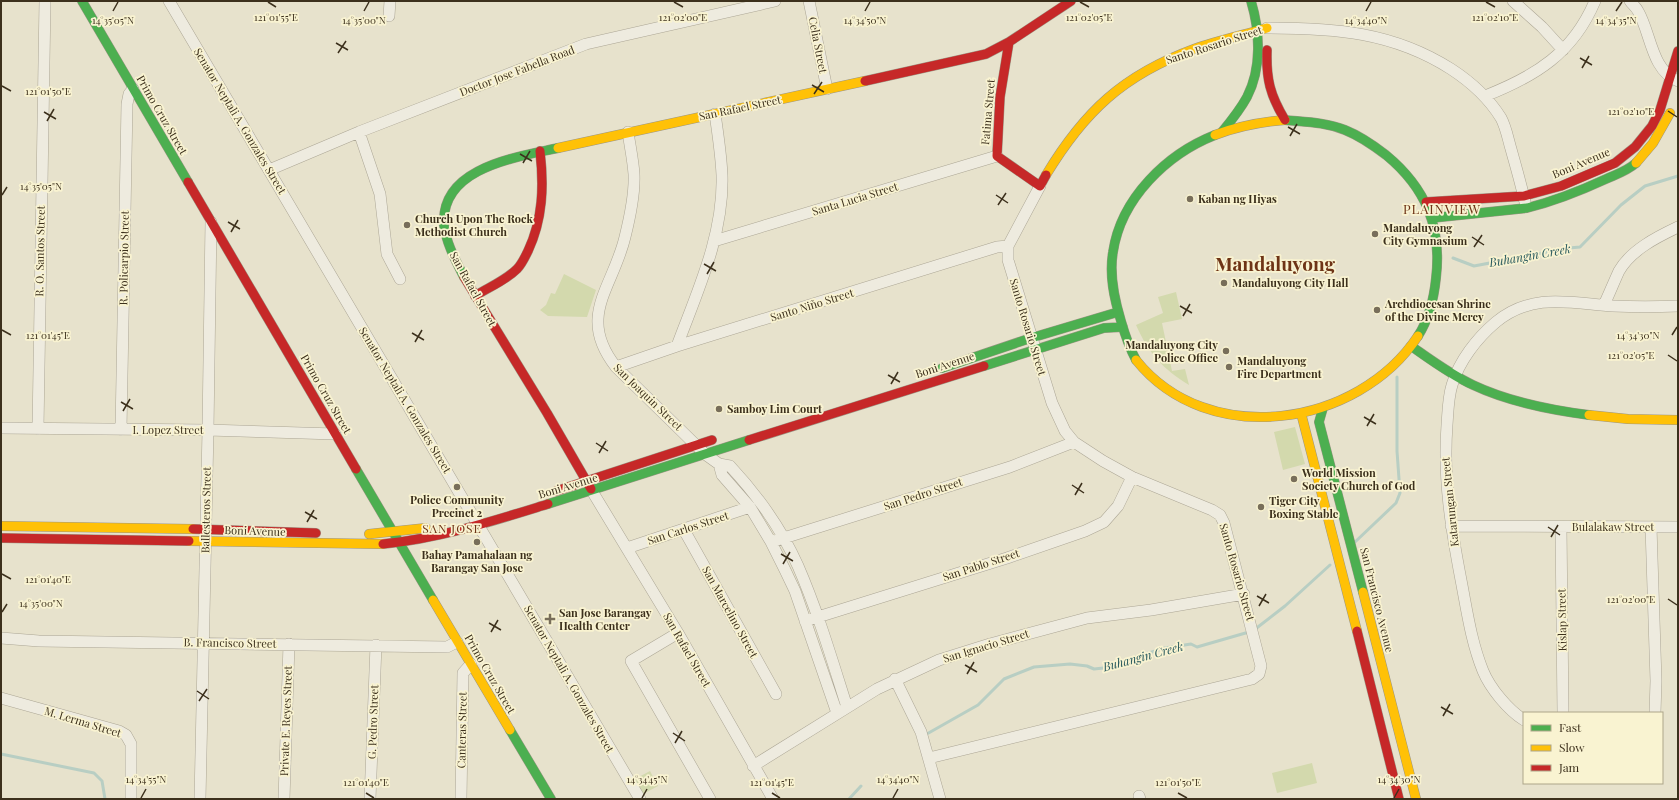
<svg xmlns="http://www.w3.org/2000/svg" width="1679" height="800" font-family="'Playfair Display',serif">
	<rect width="100%" height="100%" fill="#e7e2cc"/>
	<path fill="#d3d9ad" d="M 564,274 L 596,290 L 587,317 L 548,316 L 540,310 L 546,305 L 551,293 L 555,294 Z
		M 1176,292 L 1182,319 L 1162,323 L 1172,371 L 1185,369 L 1189,385 C 1163,369 1149,354 1136,325 L 1163,313 L 1158,297 Z
		M 1295,427 L 1305,464 L 1283,470 L 1274,432 Z
		M 1312,763 L 1317,783 L 1277,793 L 1272,773 Z
		M 650,771 L 658,786 L 643,794 L 635,779 Z"/>
	<g fill="none" stroke-linecap="round" stroke-linejoin="round">
		<path stroke="#b8cec3" stroke-width="3" d="M 1453,258 L 1474,266 L 1569,248 L 1580,247 L 1621,205 L 1645,186 L 1678,176
			M 1355,542 L 1396,503 L 1400,493 L 1397,451 L 1397,377
			M 1254,630 L 1285,606 L 1330,565
			M 925,735 L 978,705 L 1004,679 L 1034,667 L 1070,664 L 1087,666 L 1094,669 L 1113,667 L 1129,659 L 1165,648 L 1191,644 L 1197,647 L 1249,632
			M 1,754 L 94,773 L 102,781 L 105,799
			M 849,799 L 861,786"/>
		<defs>
			<path id="street" d="M 169,1 L 640,799
				M 809,1 L 827,89
				M 1513,1 L 1542,27 L 1563,50
				M 1630,1 C 1632,4 1636,7 1638,11 C 1651,33 1651,70 1678,81
				M 389,16 L 390,1
				M 1267,28 C 1335,28 1393,32 1451,69 C 1471,82 1488,97 1501,118 C 1506,127 1508,139 1511,149 C 1516,167 1521,184 1525,202
				M 1485,96 C 1536,76 1573,53 1595,1
				M 359,132 L 380,194 L 387,254 L 400,279
				M 628,132 C 630,146 633,160 634,174 C 635,195 630,217 625,237 C 613,288 576,316 616,367 L 705,454 L 719,464 L 730,466 C 757,495 782,530 798,566 C 818,612 832,660 847,707
				M 269,170 L 359,132 L 586,44 L 775,1
				M 714,241 L 997,156
				M 1604,305 C 1609,294 1614,282 1619,271 C 1631,250 1657,237 1678,227
				M 677,346 C 697,292 724,235 722,175 C 721,155 718,134 715,114
				M 616,367 L 677,346 L 997,247 L 1008,246
				M 1,428 L 208,430 L 335,434
				M 38,429 L 45,1
				M 121,430 L 127,104 L 129,94 L 133,89
				M 719,464 L 722,475 L 750,507 L 771,542 L 785,570 L 795,591 L 837,713
				M 592,491 L 678,633 L 773,799
				M 1451,526 L 1678,527
				M 1561,527 L 1563,713
				M 1651,527 L 1656,681 L 1655,713
				M 684,530 L 776,694
				M 771,542 L 1010,467 L 1074,442
				M 627,548 L 750,507
				M 805,621 L 1007,558 L 1085,531 L 1104,522 L 1118,506 L 1132,477
				M 678,633 L 631,661 L 710,799
				M 1,638 L 39,641 L 447,647 L 457,642
				M 895,679 L 921,732 L 940,799
				M 1,698 L 119,731 L 126,735 L 131,744 L 131,799
				M 1524,720 C 1508,710 1490,688 1483,671 C 1471,641 1467,611 1461,580 C 1451,528 1443,478 1447,425 C 1448,412 1448,398 1452,385 C 1459,361 1477,338 1496,322 C 1533,292 1570,303 1613,306 C 1634,307 1656,307 1678,306
				M 929,758 L 1252,679 L 1259,674 L 1261,666 L 1224,523 L 1220,515 L 1212,510 L 1132,477 L 1103,461 L 1074,442 L 1065,431 L 1052,403 L 1008,260 L 1008,246 L 1040,186
				M 753,766 L 877,689 L 939,660 L 990,644 L 1087,618 L 1151,610 L 1244,594
				M 1139,796 L 1140,799
				M 200,799 L 208,430 L 211,222
				M 284,799 L 289,644
				M 370,799 L 376,645
				M 461,799 L 463,673 L 471,664"/>
			<path id="fast" d="M 82,1 L 188,182
				M 1285,120 C 1305,122 1325,122 1345,130 C 1360,136 1373,145 1386,155 C 1426,188 1442,227 1436,278 C 1434,298 1429,319 1418,336
				M 1222,132 C 1231,121 1240,110 1247,97 C 1262,68 1260,31 1251,1
				M 1432,218 L 1527,208 C 1555,201 1580,191 1606,179 C 1617,174 1627,171 1636,163
				M 464,277 C 456,261 446,243 444,225 C 440,167 518,157 558,148
				M 1411,346 C 1431,360 1451,375 1473,385 C 1509,402 1550,410 1589,415
				M 1136,360 C 1129,347 1125,335 1121,321 C 1114,298 1109,275 1113,252 C 1121,198 1167,154 1215,135
				M 984,366 L 1104,328 L 1123,327
				M 942,368 L 1031,338 L 1118,312
				M 1323,408 L 1319,422 L 1363,592
				M 356,469 L 433,600
				M 548,504 L 749,440
				M 510,730 L 551,799"/>
			<path id="slow" d="M 1215,135 C 1239,126 1260,122 1285,120
				M 558,148 L 865,81
				M 1636,163 L 1653,143 L 1670,113
				M 1046,175 C 1084,112 1123,75 1194,49 C 1217,41 1243,35 1267,28
				M 1136,360 C 1208,450 1358,427 1418,336
				M 1301,413 L 1357,631
				M 1589,415 L 1628,419 L 1678,420
				M 1,526 L 193,529
				M 369,534 L 426,528
				M 189,541 L 383,544
				M 1363,592 L 1416,799
				M 433,600 L 510,730"/>
			<path id="jam" d="M 1009,42 L 1000,97 L 997,156 L 1040,186 L 1046,175
				M 1267,50 C 1266,79 1270,95 1285,120
				M 865,81 L 986,54 L 1009,42 L 1071,1
				M 188,182 L 356,469
				M 1426,202 L 1524,196 L 1561,186 L 1615,163 L 1635,147 L 1652,126 L 1660,110 L 1678,51
				M 464,277 L 547,413 L 591,489
				M 475,296 C 489,287 505,281 517,269 C 522,264 525,257 528,251 C 543,219 544,186 540,151
				M 749,440 L 984,366
				M 556,491 L 712,440
				M 193,529 L 316,533
				M 1,538 L 189,541
				M 383,544 C 441,538 493,521 548,504
				M 1357,631 L 1399,799"/>
		</defs>
		<use href="#street" stroke="#aca695" stroke-width="12"/>
		<use href="#fast" stroke="#9c9685" stroke-width="10"/>
		<use href="#slow" stroke="#9c9685" stroke-width="10"/>
		<use href="#jam" stroke="#9c9685" stroke-width="10"/>
		<use href="#street" stroke="#eeebdf" stroke-width="11"/>
		<use href="#fast" stroke="#4caf50" stroke-width="9"/>
		<use href="#slow" stroke="#ffc107" stroke-width="9"/>
		<use href="#jam" stroke="#c62828" stroke-width="9"/>
	</g>
	<path fill="none" stroke="#3c301c" stroke-width="1.5" d="M 268,2 L 276,7M 674,2 L 683,7M 1080,2 L 1089,7M 1486,2 L 1495,7M 113,11 L 118,2M 364,11 L 369,2M 865,11 L 870,2M 1366,11 L 1371,2M 1616,11 L 1622,2M 336,43 L 348,50M 338,53 L 346,41M 1580,58 L 1592,65M 1582,68 L 1589,56M 812,85 L 824,92M 2,86 L 11,91M 814,94 L 822,82M 1668,111 L 1677,117M 44,112 L 56,119M 47,121 L 54,109M 1288,127 L 1300,134M 1290,136 L 1297,124M 520,154 L 532,161M 523,163 L 530,151M 2,195 L 7,187M 996,195 L 1008,203M 998,205 L 1006,193M 228,222 L 240,229M 231,232 L 238,220M 1472,237 L 1484,245M 1474,247 L 1482,235M 704,264 L 716,271M 707,274 L 714,262M 1180,306 L 1192,313M 1183,316 L 1190,304M 2,330 L 11,335M 412,333 L 424,340M 1672,335 L 1677,327M 415,342 L 422,330M 1668,355 L 1677,361M 888,375 L 900,382M 891,384 L 898,372M 121,402 L 133,409M 123,411 L 130,399M 1364,417 L 1376,424M 1367,426 L 1374,414M 596,443 L 608,451M 599,453 L 606,441M 1072,485 L 1084,493M 1075,495 L 1082,483M 305,512 L 317,519M 307,522 L 314,510M 1548,527 L 1560,535M 1551,537 L 1558,525M 781,554 L 793,561M 783,564 L 790,552M 2,574 L 11,579M 1257,596 L 1269,603M 1668,599 L 1677,605M 1259,606 L 1266,594M 2,612 L 7,604M 489,623 L 501,630M 491,632 L 498,620M 965,665 L 977,672M 967,674 L 974,662M 197,691 L 209,699M 199,701 L 207,689M 1441,707 L 1453,714M 1443,716 L 1450,704M 673,733 L 685,741M 675,743 L 682,731M 366,793 L 374,798M 772,793 L 780,798M 1178,793 L 1187,798M 141,798 L 146,789M 642,798 L 647,789M 893,798 L 898,789M 1394,798 L 1399,789"/>
	<g fill="#786e5a" stroke="#f9f3d1" stroke-width="1.5">
		<circle cx="1190" cy="199" r="4"/>
		<circle cx="407" cy="225" r="4"/>
		<circle cx="1375" cy="234" r="4"/>
		<circle cx="1224" cy="283" r="4"/>
		<circle cx="1377" cy="310" r="4"/>
		<circle cx="1226" cy="351" r="4"/>
		<circle cx="1229" cy="367" r="4"/>
		<circle cx="719" cy="409" r="4"/>
		<circle cx="1294" cy="479" r="4"/>
		<circle cx="457" cy="487" r="4"/>
		<circle cx="1261" cy="507" r="4"/>
		<circle cx="477" cy="542" r="4"/>
		<path d="M548 613h4v4h4v4h-4v4h-4v-4h-4v-4h4z"/>
	</g>
	<g text-anchor="middle" stroke-width="3.5" stroke-linejoin="round" paint-order="stroke">
		<g font-size="11" fill="#3c301c" stroke="#f9f3d1">
			<text transform="translate(818 45) rotate(79)" y="4">Celia Street</text>
			<text transform="translate(1214 45) rotate(-18)" y="4">Santo Rosario Street</text>
			<text transform="translate(517 71) rotate(-21)" y="4">Doctor Jose Fabella Road</text>
			<text transform="translate(740 108) rotate(-12)" y="4">San Rafael Street</text>
			<text transform="translate(988 112) rotate(-85)" y="4">Fatima Street</text>
			<text transform="translate(162 115) rotate(60)" y="4">Primo Cruz Street</text>
			<text transform="translate(240 121) rotate(59)" y="4">Senator Neptali A. Gonzales Street</text>
			<text transform="translate(1581 163) rotate(-23)" y="4">Boni Avenue</text>
			<text transform="translate(855 199) rotate(-17)" y="4">Santa Lucia Street</text>
			<text transform="translate(40 251) rotate(-89)" y="4">R. O. Santos Street</text>
			<text transform="translate(124 258) rotate(-89)" y="4">R. Policarpio Street</text>
			<text transform="translate(473 289) rotate(61)" y="4">San Rafael Street</text>
			<text transform="translate(812 305) rotate(-17)" y="4">Santo Niño Street</text>
			<text transform="translate(1028 327) rotate(73)" y="4">Santo Rosario Street</text>
			<text transform="translate(945 365) rotate(-18)" y="4">Boni Avenue</text>
			<text transform="translate(326 394) rotate(60)" y="4">Primo Cruz Street</text>
			<text transform="translate(648 397) rotate(44)" y="4">San Joaquin Street</text>
			<text transform="translate(405 400) rotate(59)" y="4">Senator Neptali A. Gonzales Street</text>
			<text x="168" y="434">I. Lopez Street</text>
			<text transform="translate(568 486) rotate(-17)" y="4">Boni Avenue</text>
			<text transform="translate(923 494) rotate(-18)" y="4">San Pedro Street</text>
			<text transform="translate(1450 502) rotate(-96)" y="4">Katarungan Street</text>
			<text transform="translate(206 510) rotate(-89)" y="4">Ballesteros Street</text>
			<text x="1613" y="531">Bulalakaw Street</text>
			<text transform="translate(688 528) rotate(-18)" y="4">San Carlos Street</text>
			<text transform="translate(255 531) rotate(2)" y="4">Boni Avenue</text>
			<text transform="translate(981 565) rotate(-18)" y="4">San Pablo Street</text>
			<text transform="translate(1237 572) rotate(74)" y="4">Santo Rosario Street</text>
			<text transform="translate(1377 600) rotate(76)" y="4">San Francisco Avenue</text>
			<text transform="translate(730 612) rotate(61)" y="4">San Marcelino Street</text>
			<text transform="translate(1562 620) rotate(-91)" y="4">Kislap Street</text>
			<text transform="translate(230 643) rotate(1)" y="4">B. Francisco Street</text>
			<text transform="translate(986 646) rotate(-17)" y="4">San Ignacio Street</text>
			<text transform="translate(687 650) rotate(60)" y="4">San Rafael Street</text>
			<text transform="translate(490 674) rotate(60)" y="4">Primo Cruz Street</text>
			<text transform="translate(569 679) rotate(60)" y="4">Senator Neptali A. Gonzales Street</text>
			<text transform="translate(286 721) rotate(-88)" y="4">Private E. Reyes Street</text>
			<text transform="translate(83 722) rotate(17)" y="4">M. Lerma Street</text>
			<text transform="translate(373 722) rotate(-88)" y="4">G. Pedro Street</text>
			<text transform="translate(462 730) rotate(-89)" y="4">Canteras Street</text>
		</g>
		<g font-size="11" font-weight="bold" fill="#3c301c" stroke="#f9f3d1" text-anchor="start">
			<text x="1198" y="203">Kaban ng Hiyas</text>
			<text x="415" y="223">Church Upon The Rock<tspan x="415" dy="13">Methodist Church</tspan></text>
			<text x="1383" y="232">Mandaluyong<tspan x="1383" dy="13">City Gymnasium</tspan></text>
			<text x="1232" y="287">Mandaluyong City Hall</text>
			<text x="1385" y="308">Archdiocesan Shrine<tspan x="1385" dy="13">of the Divine Mercy</tspan></text>
			<text x="1218" y="349" text-anchor="end">Mandaluyong City<tspan x="1218" dy="13">Police Office</tspan></text>
			<text x="1237" y="365">Mandaluyong<tspan x="1237" dy="13">Fire Department</tspan></text>
			<text x="727" y="413">Samboy Lim Court</text>
			<text x="1302" y="477">World Mission<tspan x="1302" dy="13">Society Church of God</tspan></text>
			<text x="457" y="504" text-anchor="middle">Police Community<tspan x="457" dy="13">Precinct 2</tspan></text>
			<text x="1269" y="505">Tiger City<tspan x="1269" dy="13">Boxing Stable</tspan></text>
			<text x="477" y="559" text-anchor="middle">Bahay Pamahalaan ng<tspan x="477" dy="13">Barangay San Jose</tspan></text>
			<text x="559" y="617">San Jose Barangay<tspan x="559" dy="13">Health Center</tspan></text>
		</g>
		<g font-size="12" font-style="italic" fill="#295a5e" stroke="#f9f3d1">
			<text transform="translate(1530 256) rotate(-10)" y="4">Buhangin Creek</text>
			<text transform="translate(1143 657) rotate(-15)" y="4">Buhangin Creek</text>
		</g>
		<g font-size="12" letter-spacing="1" fill="#6e3416" stroke="#f9f3d1">
			<text x="452" y="533">SAN JOSE</text>
		</g>
		<g font-size="13" letter-spacing="1" fill="#6e3416" stroke="#f9f3d1">
			<text x="1442" y="214">PLAINVIEW</text>
		</g>
		<g font-size="19" font-weight="bold" fill="#6e3416" stroke="#f9f3d1">
			<text x="1275" y="271">Mandaluyong</text>
		</g>
	</g>
	<g font-size="10" text-anchor="middle" fill="#3c301c" stroke="#f9f3d1" stroke-width="3.5" stroke-linejoin="round" paint-order="stroke">
		<text x="276" y="21">121°01'55"E</text>
		<text x="683" y="21">121°02'00"E</text>
		<text x="1089" y="21">121°02'05"E</text>
		<text x="1495" y="21">121°02'10"E</text>
		<text x="113" y="24">14°35'05"N</text>
		<text x="1616" y="24">14°34'35"N</text>
		<text x="364" y="24">14°35'00"N</text>
		<text x="865" y="24">14°34'50"N</text>
		<text x="1366" y="24">14°34'40"N</text>
		<text x="48" y="95">121°01'50"E</text>
		<text x="1631" y="115">121°02'10"E</text>
		<text x="41" y="190">14°35'05"N</text>
		<text x="1638" y="339">14°34'30"N</text>
		<text x="48" y="339">121°01'45"E</text>
		<text x="1631" y="359">121°02'05"E</text>
		<text x="48" y="583">121°01'40"E</text>
		<text x="1631" y="603">121°02'00"E</text>
		<text x="41" y="607">14°35'00"N</text>
		<text x="146" y="783">14°34'55"N</text>
		<text x="647" y="783">14°34'45"N</text>
		<text x="898" y="783">14°34'40"N</text>
		<text x="1399" y="783">14°34'30"N</text>
		<text x="366" y="786">121°01'40"E</text>
		<text x="772" y="786">121°01'45"E</text>
		<text x="1178" y="786">121°01'50"E</text>
	</g>
	<rect width="1679" height="800" fill="none" stroke="#3c301c" stroke-width="4"/>
	<rect x="1523" y="712" width="140" height="72" fill="#f9f3d1" stroke="#ada589"/>
	<rect x="1531" y="725" width="20" height="6" fill="#4caf50" stroke="#ada589"/>
	<text x="1559" y="732" font-size="12" fill="#3c301c">Fast</text>
	<rect x="1531" y="745" width="20" height="6" fill="#ffc107" stroke="#ada589"/>
	<text x="1559" y="752" font-size="12" fill="#3c301c">Slow</text>
	<rect x="1531" y="765" width="20" height="6" fill="#c62828" stroke="#ada589"/>
	<text x="1559" y="772" font-size="12" fill="#3c301c">Jam</text>
</svg>
